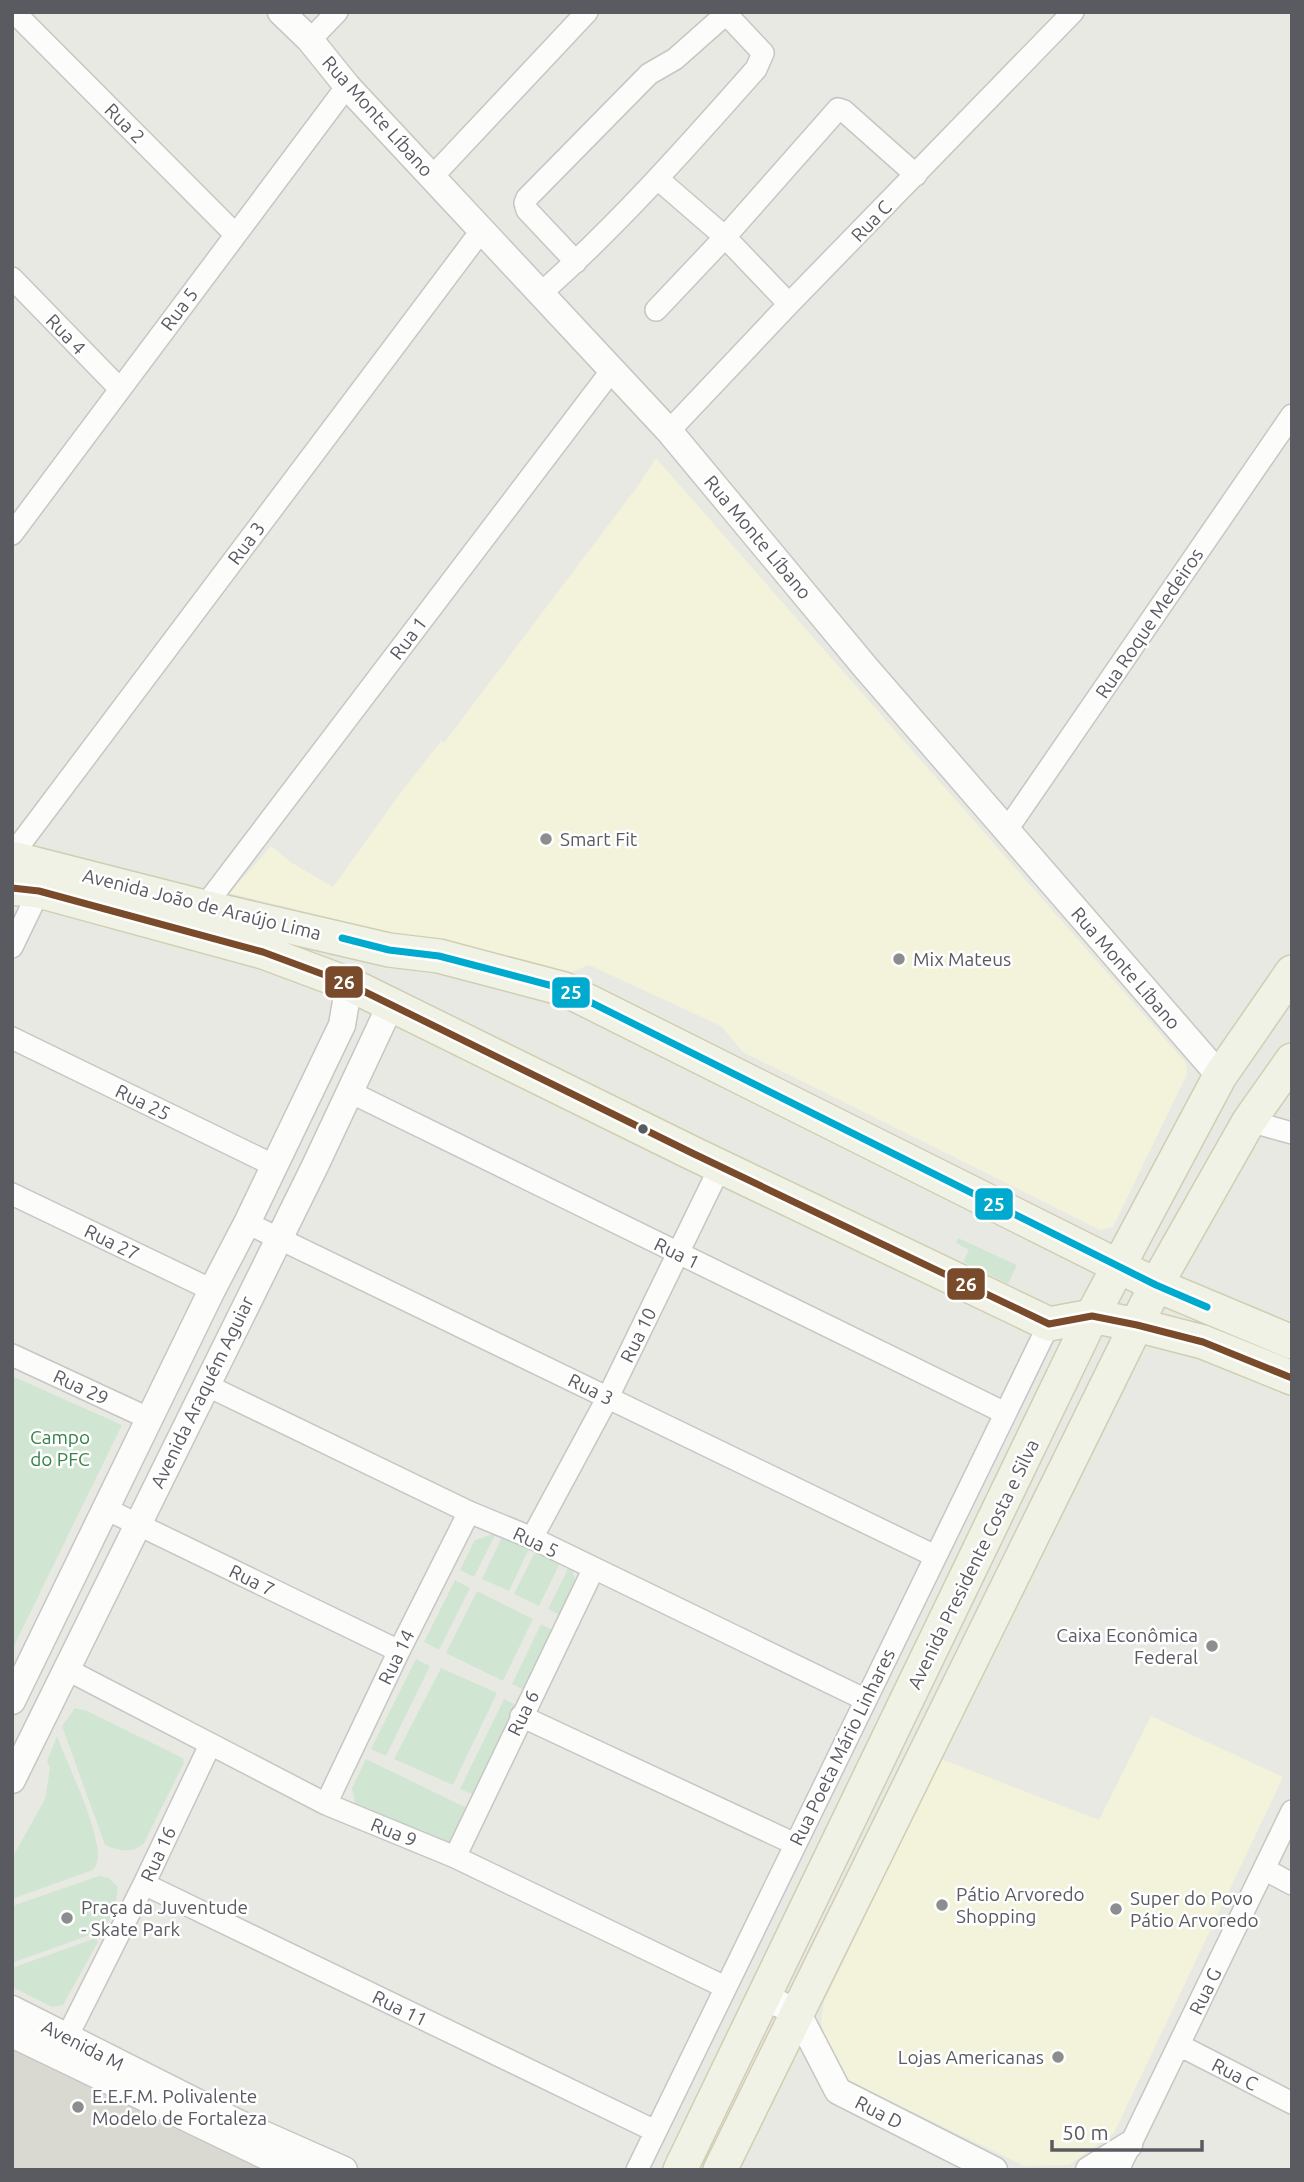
<svg xmlns="http://www.w3.org/2000/svg" width="1304" height="2182" font-family="Ubuntu,sans-serif">
	<rect width="100%" height="100%" fill="#e9e9e3"/>
	<path fill="#f3f2db" d="M 656,458 L 1186,1063 L 1187,1074 L 1113,1227 L 1100,1230 L 743,1052 L 721,1026 L 589,965 L 563,975 L 230,893 L 271,846 L 292,863 L 333,887 L 396,799 L 441,741 L 444,743 L 640,483 Z
		M 1151,1716 L 1283,1777 L 1114,2133 L 1069,2165 L 1024,2166 L 849,2081 L 834,2063 L 824,2040 L 821,2023 L 824,2002 L 941,1759 L 1099,1820 Z"/>
	<path fill="#dad9d1" d="M 12,2045 L 276,2170 L 12,2170 Z"/>
	<path fill="#d1e6d2" d="M 958,1238 L 1017,1265 L 1008,1284 L 963,1262 L 969,1250 L 956,1243 Z
		M 12,1376 L 122,1425 L 12,1650 Z
		M 496,1533 L 474,1577 L 460,1570 L 475,1540 Z
		M 502,1537 L 529,1549 L 509,1591 L 482,1579 Z
		M 535,1552 L 560,1563 L 539,1606 L 514,1594 Z
		M 569,1567 L 572,1569 L 578,1587 L 564,1617 L 548,1609 Z
		M 455,1580 L 470,1588 L 439,1650 L 424,1642 Z
		M 477,1591 L 533,1619 L 503,1681 L 446,1653 Z
		M 541,1624 L 557,1632 L 528,1692 L 512,1684 Z
		M 416,1659 L 430,1666 L 386,1756 L 371,1749 Z
		M 441,1668 L 497,1693 L 453,1785 L 394,1759 Z
		M 504,1699 L 520,1707 L 478,1797 L 460,1789 Z
		M 75,1708 L 87,1711 L 183,1758 L 184,1763 L 144,1843 C 133,1854 119,1851 105,1845 L 62,1726 Z
		M 57,1736 C 70,1770 90,1809 97,1845 C 99,1854 99,1863 93,1870 L 12,1899 L 12,1858 L 45,1799 L 50,1768 L 47,1761 Z
		M 366,1759 L 471,1810 L 456,1842 L 443,1848 L 356,1808 L 352,1788 Z
		M 99,1876 L 109,1878 L 118,1887 C 117,1903 112,1920 101,1931 L 12,1963 L 12,1906 Z
		M 96,1938 L 98,1942 L 63,2005 L 52,2007 L 12,1987 L 12,1968 Z"/>
	<g fill="none" stroke-linecap="round" stroke-linejoin="round">
		<defs>
			<path id="minor" d="M 14,12 L 235,234
				M 310,40 L 337,12
				M 433,176 L 587,12
				M 658,179 L 725,237 L 789,304
				M 12,278 L 120,389
				M 540,294 C 618,225 687,147 756,69 L 763,53 L 732,20 L 724,17 L 719,20 L 675,59 L 649,74 L 527,198 L 525,203 L 527,210 L 576,262
				M 656,310 L 725,237 L 838,109 L 844,111 L 916,175
				M 669,431 L 789,304 L 1073,12
				M 12,534 L 347,86
				M 1006,831 L 1292,415
				M 12,855 L 481,231
				M 204,907 L 612,370
				M 12,947 L 39,891
				M 12,1038 L 275,1166
				M 350,1092 L 1005,1413
				M 1249,1121 L 1292,1133
				M 12,1194 L 212,1290
				M 247,1223 L 935,1556
				M 12,1355 L 150,1419
				M 206,1385 L 469,1512 L 532,1538 L 866,1700
				M 106,1509 L 399,1651
				M 532,1538 L 608,1397 L 720,1167
				M 66,1669 L 326,1804 L 455,1857 L 725,1987
				M 521,1716 L 795,1844
				M 326,1804 L 399,1651 L 469,1512
				M 455,1857 L 593,1570
				M 1264,1869 L 1292,1884
				M 144,1884 L 655,2131
				M 67,2037 L 144,1884 L 210,1745
				M 1179,2045 L 1292,2103
				M 637,2170 L 1049,1324
				M 1118,2170 L 1292,1811"/>
			<path id="tertiary" d="M 281,12 L 310,40 L 347,86 L 669,431 L 866,668 L 1220,1076
				M 12,1701 L 212,1290 L 247,1223 L 342,1025 L 349,984
				M 12,1780 L 315,1166 L 391,1004
				M 764,1997 L 797,2012 L 838,2091 L 994,2170
				M 12,2009 L 238,2123 L 344,2170
				M 12,2034 L 295,2170
				M 1089,2170 L 1129,2145"/>
			<path id="primary" d="M 12,858 L 204,907 L 389,950 L 439,956 L 564,989 L 1156,1285 L 1292,1342
				M 12,888 L 39,891 L 263,952 L 349,984 L 692,1153 L 1049,1324 L 1092,1316 L 1137,1325 L 1203,1342 L 1292,1378
				M 680,2170 L 1092,1316 L 1220,1076 L 1292,972
				M 720,2170 L 1156,1285 L 1249,1121 L 1292,1060"/>
		</defs>
		<use href="#minor" stroke="#c6c7c5" stroke-width="24"/>
		<use href="#tertiary" stroke="#c6c7c5" stroke-width="29"/>
		<use href="#primary" stroke="#d0ceb2" stroke-width="36"/>
		<use href="#minor" stroke="#fcfcfb" stroke-width="21"/>
		<use href="#tertiary" stroke="#fcfcfb" stroke-width="26"/>
		<use href="#primary" stroke="#f1f2e6" stroke-width="33"/>
		<defs>
			<path id="bus-1" d="M 12,888 L 39,891 L 263,952 L 349,984 L 692,1153 L 1049,1324 L 1092,1316 L 1137,1325 L 1203,1342 L 1292,1378"/>
			<path id="bus-2" d="M 342,938 L 389,950 L 439,956 L 564,989 L 1156,1285 L 1207,1307"/>
		</defs>
		<use href="#bus-1" stroke="#fff" stroke-width="12"/>
		<use href="#bus-2" stroke="#fff" stroke-width="12"/>
		<use href="#bus-1" stroke="#7a4b2a" stroke-width="7"/>
		<use href="#bus-2" stroke="#00a9ce" stroke-width="7"/>
	</g>
	<g fill="#8b8d8e" stroke="#fff" stroke-width="2.5">
		<circle cx="546" cy="839" r="7"/>
		<circle cx="899" cy="959" r="7"/>
		<circle cx="1212" cy="1646" r="7"/>
		<circle cx="942" cy="1905" r="7"/>
		<circle cx="1116" cy="1909" r="7"/>
		<circle cx="67" cy="1918" r="7"/>
		<circle cx="1058" cy="2057" r="7"/>
		<circle cx="78" cy="2107" r="7"/>
	</g>
	<circle fill="#595b61" stroke="#fff" stroke-width="2.5" cx="643" cy="1129" r="6"/>
	<g text-anchor="middle" stroke-width="5" stroke-linejoin="round" paint-order="stroke">
		<g font-size="19" fill="#595b61" stroke="#fff">
			<text transform="translate(378 116) rotate(48)" y="7">Rua Monte Líbano</text>
			<text transform="translate(125 123) rotate(45)" y="7">Rua 2</text>
			<text transform="translate(871 221) rotate(-46)" y="7">Rua C</text>
			<text transform="translate(179 309) rotate(-53)" y="7">Rua 5</text>
			<text transform="translate(66 334) rotate(46)" y="7">Rua 4</text>
			<text transform="translate(758 537) rotate(50)" y="7">Rua Monte Líbano</text>
			<text transform="translate(246 543) rotate(-53)" y="7">Rua 3</text>
			<text transform="translate(1149 623) rotate(-56)" y="7">Rua Roque Medeiros</text>
			<text transform="translate(408 638) rotate(-53)" y="7">Rua 1</text>
			<text transform="translate(202 904) rotate(14)" y="7">Avenida João de Araújo Lima</text>
			<text transform="translate(1126 968) rotate(49)" y="7">Rua Monte Líbano</text>
			<text transform="translate(143 1102) rotate(26)" y="7">Rua 25</text>
			<text transform="translate(112 1242) rotate(26)" y="7">Rua 27</text>
			<text transform="translate(677 1253) rotate(26)" y="7">Rua 1</text>
			<text transform="translate(638 1335) rotate(-64)" y="7">Rua 10</text>
			<text transform="translate(81 1387) rotate(25)" y="7">Rua 29</text>
			<text transform="translate(591 1389) rotate(26)" y="7">Rua 3</text>
			<text transform="translate(202 1392) rotate(-64)" y="7">Avenida Araquém Aguiar</text>
			<text transform="translate(536 1542) rotate(25)" y="7">Rua 5</text>
			<text transform="translate(973 1564) rotate(-64)" y="7">Avenida Presidente Costa e Silva</text>
			<text transform="translate(252 1580) rotate(26)" y="7">Rua 7</text>
			<text transform="translate(396 1657) rotate(-64)" y="7">Rua 14</text>
			<text transform="translate(523 1713) rotate(-64)" y="7">Rua 6</text>
			<text transform="translate(842 1747) rotate(-64)" y="7">Rua Poeta Mário Linhares</text>
			<text transform="translate(394 1832) rotate(22)" y="7">Rua 9</text>
			<text transform="translate(158 1854) rotate(-65)" y="7">Rua 16</text>
			<text transform="translate(1205 1991) rotate(-64)" y="7">Rua G</text>
			<text transform="translate(400 2008) rotate(26)" y="7">Rua 11</text>
			<text transform="translate(83 2045) rotate(27)" y="7">Avenida M</text>
			<text transform="translate(1235 2074) rotate(27)" y="7">Rua C</text>
			<text transform="translate(879 2112) rotate(27)" y="7">Rua D</text>
		</g>
		<g font-size="19" fill="#595b61" stroke="#fff" text-anchor="start">
			<text x="560" y="846">Smart Fit</text>
			<text x="913" y="966">Mix Mateus</text>
			<text x="1198" y="1642" text-anchor="end">Caixa Econômica<tspan x="1198" dy="22">Federal</tspan></text>
			<text x="956" y="1901">Pátio Arvoredo<tspan x="956" dy="22">Shopping</tspan></text>
			<text x="1130" y="1905">Super do Povo<tspan x="1130" dy="22">Pátio Arvoredo</tspan></text>
			<text x="81" y="1914">Praça da Juventude<tspan x="81" dy="22">- Skate Park</tspan></text>
			<text x="1044" y="2064" text-anchor="end">Lojas Americanas</text>
			<text x="92" y="2103">E.E.F.M. Polivalente<tspan x="92" dy="22">Modelo de Fortaleza</tspan></text>
		</g>
		<g font-size="19" fill="#378247" stroke="#fff">
			<text x="60" y="1444">Campo<tspan x="60" dy="22">do PFC</tspan></text>
		</g>
	</g>
	<g stroke="#fff" stroke-width="2.5">
		<rect x="324" y="965" width="40" height="34" rx="7" fill="#7a4b2a"/>
		<rect x="551" y="976" width="40" height="33" rx="7" fill="#00a9ce"/>
		<rect x="974" y="1187" width="40" height="34" rx="7" fill="#00a9ce"/>
		<rect x="946" y="1267" width="40" height="34" rx="7" fill="#7a4b2a"/>
	</g>
	<g font-size="19" text-anchor="middle" font-weight="bold" fill="#fff">
		<text x="344" y="989">26</text>
		<text x="571" y="999">25</text>
		<text x="994" y="1211">25</text>
		<text x="966" y="1291">26</text>
	</g>
	<rect width="1304" height="2182" fill="none" stroke="#595b61" stroke-width="28"/>
	<path d="M1052 2140v10h150v-10" fill="none" stroke="#595b61" stroke-width="3.5"/>
	<text x="1062" y="2140" font-size="21" fill="#595b61" stroke="#ffffff" stroke-width="5" paint-order="stroke">50 m</text>
</svg>
